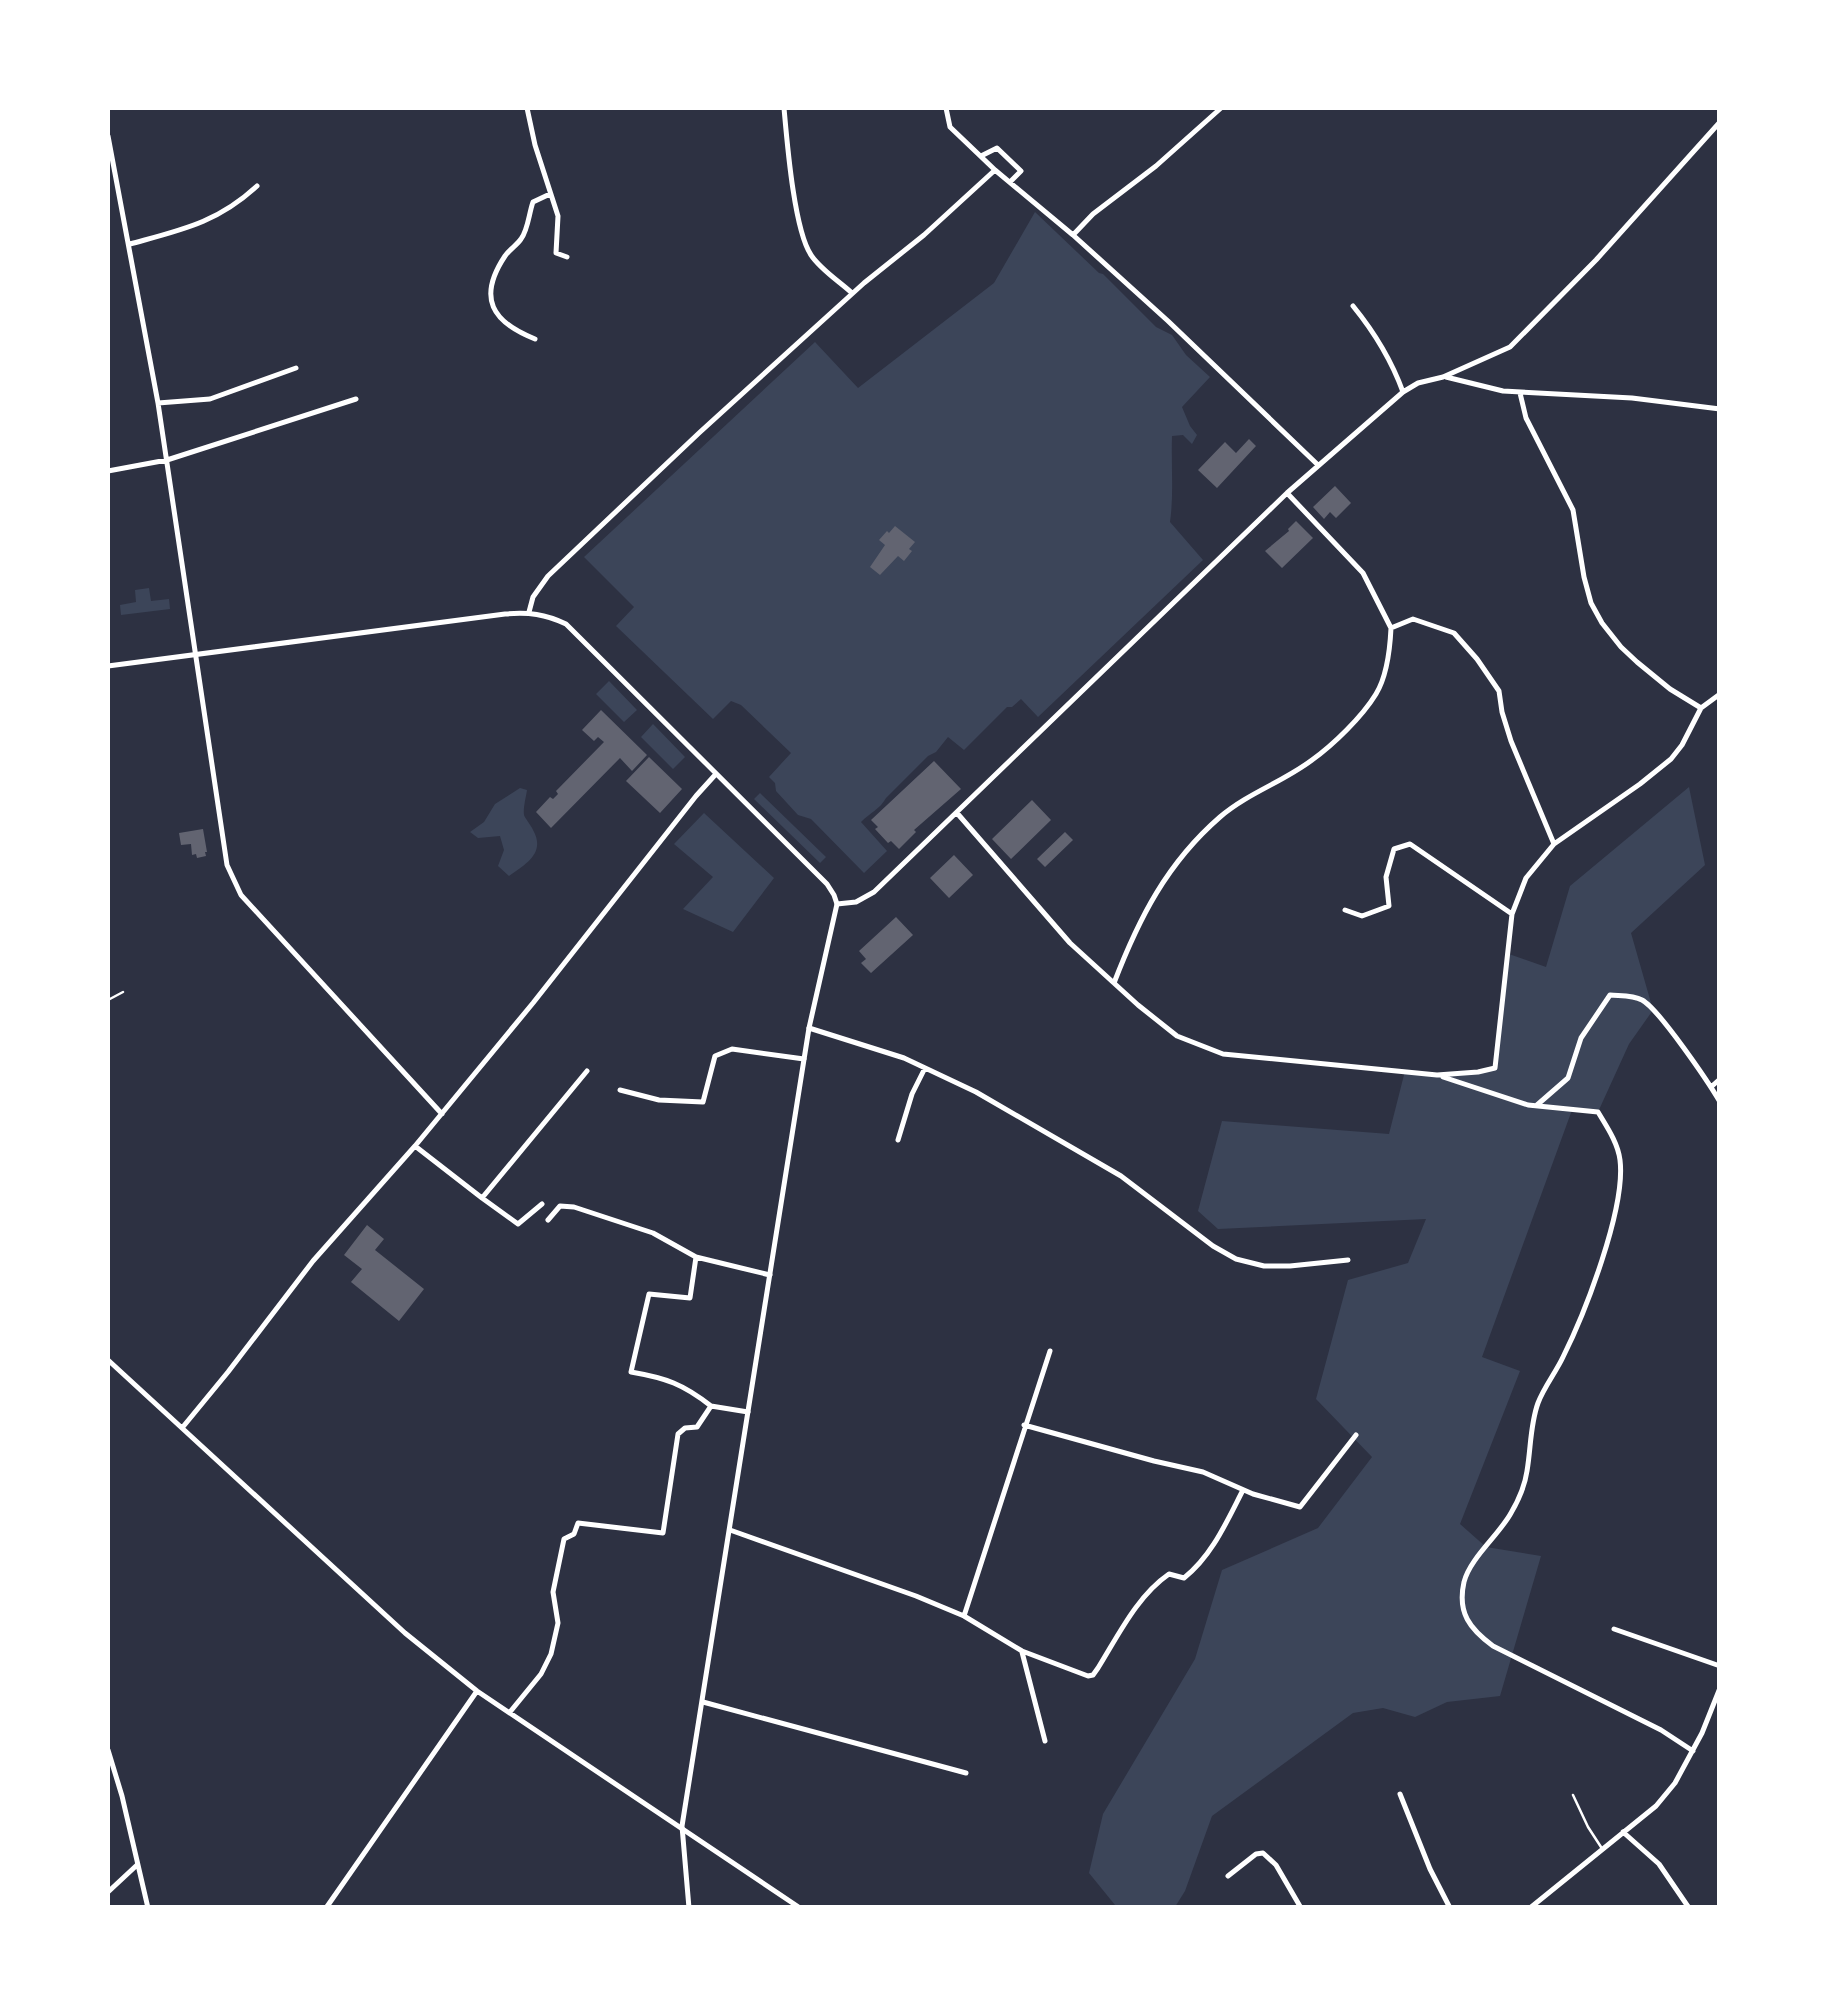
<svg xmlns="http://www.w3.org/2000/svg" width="1827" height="2015" font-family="'IBM Plex Sans',sans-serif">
	<rect width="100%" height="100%" fill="#2d3142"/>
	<path fill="#3c4559" d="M 1035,212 L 1099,273 L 1103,274 L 1156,327 L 1172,335 L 1186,355 L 1210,377 L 1182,407 L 1190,426 L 1197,435 L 1192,444 L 1183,435 L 1172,436 C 1171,465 1174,494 1170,522 L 1203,560 L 1038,717 L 1021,699 L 1012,707 L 1007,707 L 964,750 L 948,737 L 936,752 L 928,756 L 886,798 C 880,809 870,813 861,822 L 887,851 L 864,873 L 811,819 L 798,815 L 776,791 L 775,783 L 769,777 L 791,753 L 741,705 L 731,701 L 713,719 L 616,626 L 634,607 L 584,557 L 815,342 L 858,388 L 994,283 Z
		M 149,588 L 151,601 L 169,599 L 170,609 L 121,615 L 120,605 L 136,602 L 135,590 Z
		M 609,681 L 637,710 L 624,722 L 596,694 Z
		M 653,724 L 685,757 L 673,769 L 641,737 Z
		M 1689,787 L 1705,865 L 1631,933 L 1653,1010 L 1629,1044 L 1598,1112 L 1572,1110 L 1482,1357 L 1520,1371 L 1460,1524 L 1486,1547 L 1541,1556 L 1500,1696 L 1447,1702 L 1415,1717 L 1383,1708 L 1353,1713 L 1212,1816 L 1185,1891 L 1175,1907 L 1114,1907 L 1115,1905 L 1089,1873 L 1103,1814 L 1195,1659 L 1222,1570 L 1318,1528 L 1372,1457 L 1316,1399 L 1348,1280 L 1408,1263 L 1426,1219 L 1218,1229 L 1198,1211 L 1222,1121 L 1389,1134 L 1405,1071 L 1437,1075 L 1495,1068 L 1509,954 L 1546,967 L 1570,886 Z
		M 520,788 L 527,790 C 526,797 523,808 524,815 C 525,818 532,827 533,830 C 546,853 526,864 509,876 L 498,866 L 504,850 L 500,836 L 478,838 L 470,832 L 484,822 L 495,804 Z
		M 760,793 L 826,857 L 820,863 L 754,799 Z
		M 704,813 L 774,878 L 733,932 L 683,909 L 713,877 L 674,844 Z"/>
	<path fill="#626471" d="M 1249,439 L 1256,446 L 1217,488 L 1198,470 L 1225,442 L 1236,453 Z
		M 1335,486 L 1351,503 L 1336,518 L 1330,512 L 1324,519 L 1313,507 Z
		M 1296,521 L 1313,538 L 1282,568 L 1265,551 L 1289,531 L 1288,529 Z
		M 895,526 L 915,542 L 909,549 L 912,551 L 904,561 L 898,556 L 880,575 L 870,567 L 885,545 L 879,540 L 887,531 L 889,533 Z
		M 601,710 L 647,755 L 632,771 L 620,758 L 551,828 L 536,812 L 550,797 L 553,799 L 558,794 L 556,791 L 604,742 L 598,737 L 594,741 L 582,730 Z
		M 649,757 L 682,789 L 660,813 L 626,781 Z
		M 934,761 L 961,789 L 914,830 L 916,832 L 899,849 L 891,841 L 888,843 L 875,829 L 878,827 L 871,820 Z
		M 1032,800 L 1051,820 L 1011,859 L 992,839 Z
		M 203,829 L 207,852 L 205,852 L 206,856 L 197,858 L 196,854 L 192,855 L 191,844 L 181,845 L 179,833 Z
		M 1065,832 L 1073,840 L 1045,867 L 1037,859 Z
		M 954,855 L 973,875 L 949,898 L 930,878 Z
		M 896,917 L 913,935 L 871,973 L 861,963 L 866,959 L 859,951 Z
		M 367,1225 L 384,1239 L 375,1250 L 424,1289 L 399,1321 L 351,1282 L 362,1269 L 344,1255 Z"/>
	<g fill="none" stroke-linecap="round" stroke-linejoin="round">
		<path stroke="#fff" stroke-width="2.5" d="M 108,1000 L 123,992
			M 1573,1795 L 1588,1827 L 1601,1847"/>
		<path stroke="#fff" stroke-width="5" d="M 527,108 L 535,145 L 558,216 L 556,253 L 567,257
			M 784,108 C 787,141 794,230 811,255 C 821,270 839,281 852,293
			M 946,108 L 950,127 L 995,170
			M 108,136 L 158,403 L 227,865 L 241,895 L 442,1114
			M 981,156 L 997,148 L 1021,171 L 1010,182
			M 1073,235 L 1093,214 L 1156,166 L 1221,108
			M 130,244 C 181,230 217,223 257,186
			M 1353,306 C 1375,333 1391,359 1403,392
			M 535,339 C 492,322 477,298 505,256 C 510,249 517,245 521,239 C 528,230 529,213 533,202 L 550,194
			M 1446,377 L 1503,391 L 1632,398 L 1720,409
			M 1520,393 L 1526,418 L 1573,510 L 1584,577 L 1591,603 L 1602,623 L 1621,647 L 1637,662 L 1670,689 L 1701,708
			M 158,403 L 210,399 L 296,368
			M 108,471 L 167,460 L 356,399
			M 1287,493 L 1363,573 L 1391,628
			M 529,612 L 533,597 L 548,576 L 699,433 L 864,283 L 924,235 L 995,170 L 1073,235 L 1168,321 L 1318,465
			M 1391,628 L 1413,619 L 1454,633 L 1477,659 L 1499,691 L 1502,712 L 1511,741 L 1554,844
			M 957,813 L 1070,943 L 1138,1005 L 1177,1036 L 1223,1054 L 1437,1075 L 1478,1072 L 1495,1068 L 1512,914 L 1526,878 L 1554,844 L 1640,784 L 1671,759 L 1682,745 L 1701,708 L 1720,694
			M 837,904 L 856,902 L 874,892 L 1287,493 L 1403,392 L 1418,383 L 1443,377 L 1510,347 L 1596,260 L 1720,122
			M 1345,910 L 1362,916 L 1389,906 L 1386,877 L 1394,849 L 1410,844 L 1512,914
			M 1114,983 C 1139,918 1167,863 1220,817 C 1248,793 1283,782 1312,760 C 1333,745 1362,717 1376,694 C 1387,676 1390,649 1391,628
			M 809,1028 L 904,1058 L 976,1092 L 1121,1176 L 1213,1246 L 1236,1259 L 1264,1266 L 1290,1266 L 1348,1260
			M 1443,1077 L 1528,1105 L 1598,1112 C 1607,1127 1618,1143 1620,1160 C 1626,1208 1585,1313 1563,1357 C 1556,1372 1544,1387 1538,1403 C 1530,1425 1531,1448 1527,1471 C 1525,1485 1518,1501 1511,1513 C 1499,1535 1470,1558 1464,1582 C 1457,1613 1470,1629 1493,1646 L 1661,1730 L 1693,1751
			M 1711,1087 L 1720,1079
			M 620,1090 L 659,1100 L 703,1102 L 715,1056 L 732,1049 L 804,1059
			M 1537,1105 L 1568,1078 L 1581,1038 L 1610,995 C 1620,996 1633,995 1642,1000 C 1659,1009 1709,1083 1720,1102
			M 898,1140 L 912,1094 L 925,1068
			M 415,1146 L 482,1198 L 587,1071
			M 482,1198 L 518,1224 L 542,1204
			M 548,1220 L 560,1206 L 574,1207 L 653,1233 L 696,1257
			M 108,1360 L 405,1633 L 477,1691 L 800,1908
			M 711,1406 C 683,1384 666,1378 631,1372 L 649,1294 L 690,1298 L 696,1257 L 770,1275
			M 1024,1425 L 1154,1461 L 1203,1472 L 1253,1494 L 1300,1507 L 1356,1435
			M 182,1428 L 228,1372 L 313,1261 L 415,1146 L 533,1003 L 696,796 L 715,775
			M 730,1530 L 916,1596 L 964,1616 L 1022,1651 L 1088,1676 L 1093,1675 L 1098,1668 C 1118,1636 1137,1596 1169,1574 L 1184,1578 C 1212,1556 1227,1521 1243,1490
			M 964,1616 L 1050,1351
			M 1614,1629 L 1720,1666
			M 1022,1652 L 1045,1741
			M 703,1702 L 966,1773
			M 510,1712 L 541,1674 L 551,1654 L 558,1623 L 553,1592 L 564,1539 L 574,1534 L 578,1523 L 663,1533 L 678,1434 L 685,1428 L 697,1427 L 711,1406 L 748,1412
			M 108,1750 L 122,1796 L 148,1908
			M 1400,1794 L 1430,1869 L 1450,1908
			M 1623,1832 L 1659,1864 L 1689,1908
			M 1228,1876 L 1256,1854 L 1263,1853 L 1276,1865 L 1301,1908
			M 108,1892 L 137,1865
			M 326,1908 L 477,1691
			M 1530,1908 L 1656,1806 L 1675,1783 L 1702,1733 L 1720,1688"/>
		<path stroke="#fff" stroke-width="5" d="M 108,666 L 505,614 C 529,612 545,614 566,624 L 827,884 L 834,895 L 837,904 L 809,1028 L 682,1826 L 689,1908"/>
	</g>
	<rect width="1827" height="2015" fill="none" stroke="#ffffff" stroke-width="220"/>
</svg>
